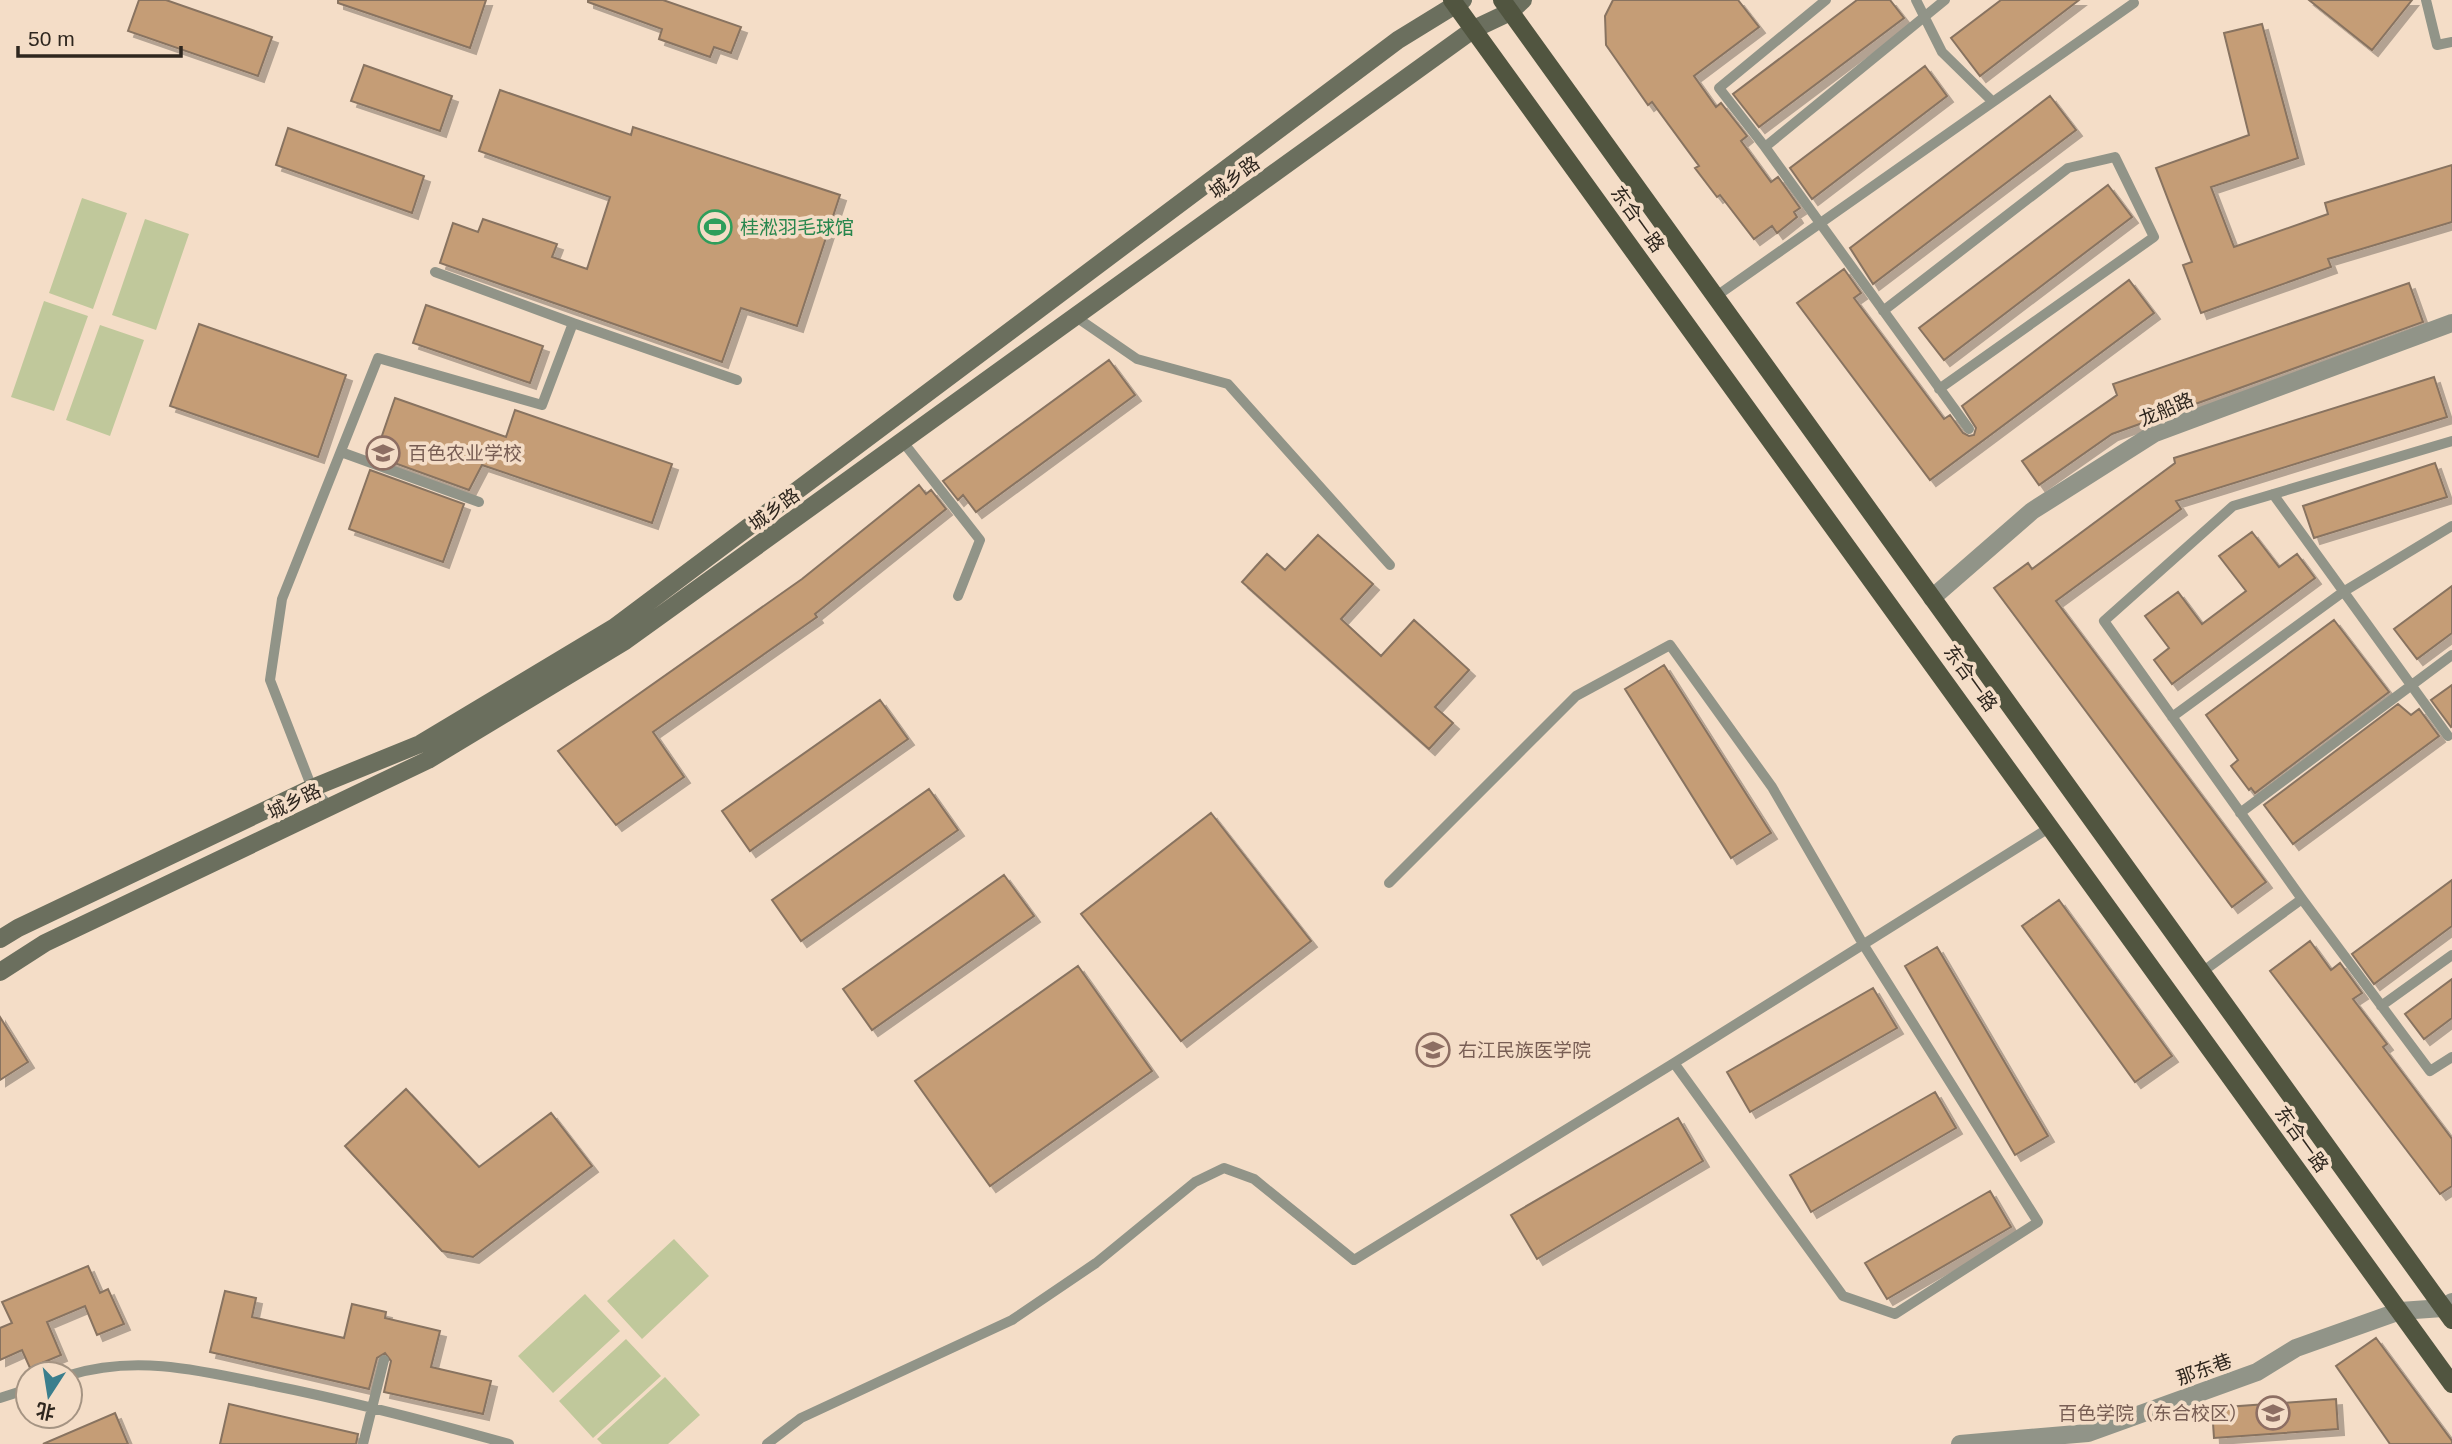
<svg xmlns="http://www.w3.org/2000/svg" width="2452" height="1444" font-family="Arial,'Noto Sans SC',sans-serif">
	<defs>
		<filter id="shadow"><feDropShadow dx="6" dy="6" stdDeviation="0" flood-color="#0004"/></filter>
	</defs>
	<rect width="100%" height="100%" fill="#f4ddc7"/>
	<path fill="#c0c89b" d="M 82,198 L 127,213 L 93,309 L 49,293 Z
		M 145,219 L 189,234 L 156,330 L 112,315 Z
		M 44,301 L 88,316 L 54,411 L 11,397 Z
		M 100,325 L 144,340 L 110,436 L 66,420 Z
		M 674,1239 L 709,1276 L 642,1339 L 607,1301 Z
		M 585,1294 L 620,1331 L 553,1393 L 518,1356 Z
		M 626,1339 L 661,1376 L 593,1438 L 559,1401 Z
		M 665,1377 L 700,1415 L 668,1444 L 602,1444 L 597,1439 Z"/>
	<path fill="#c59d76" stroke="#887360" stroke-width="2" filter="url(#shadow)" d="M 139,0 L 166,0 L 272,37 L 258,76 L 128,31 Z
		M 338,0 L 486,0 L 470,48 L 338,3 Z
		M 588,0 L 663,0 L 741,27 L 731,53 L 714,47 L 710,57 L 659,39 L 662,29 L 588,2 Z
		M 1613,0 L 1738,0 L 1759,27 L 1694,76 L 1716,107 L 1721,103 L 1747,136 L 1741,141 L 1771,182 L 1778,177 L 1800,208 L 1794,212 L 1797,217 L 1777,233 L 1772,226 L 1754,239 L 1720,195 L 1717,197 L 1695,168 L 1699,166 L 1652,102 L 1648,105 L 1606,45 L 1605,16 Z
		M 1857,0 L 1890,0 L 1904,18 L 1759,127 L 1733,94 Z
		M 2001,0 L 2079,0 L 1980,76 L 1951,38 Z
		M 2309,0 L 2412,0 L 2372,50 Z
		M 2262,24 L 2298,158 L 2211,187 L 2234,247 L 2328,214 L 2325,203 L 2452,165 L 2452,222 L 2328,259 L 2331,267 L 2201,313 L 2183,265 L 2192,262 L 2156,168 L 2249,135 L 2224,33 Z
		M 364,65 L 452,96 L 440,131 L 351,101 Z
		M 1925,66 L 1947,96 L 1812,199 L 1790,168 Z
		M 500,90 L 631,135 L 633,127 L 840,195 L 797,326 L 741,308 L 722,362 L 440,263 L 453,223 L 478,232 L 483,219 L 557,244 L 552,257 L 587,269 L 610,197 L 479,151 Z
		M 2050,96 L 2076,130 L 1873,284 L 1850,248 Z
		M 288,128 L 424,176 L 412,213 L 276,165 Z
		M 2108,185 L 2132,217 L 1944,360 L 1919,328 Z
		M 1844,269 L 1861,293 L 1854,298 L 1944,419 L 1950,415 L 1963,433 L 1969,436 L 1974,435 L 1976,428 L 1962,406 L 2129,280 L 2154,313 L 1930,480 L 1797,303 Z
		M 2409,283 L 2423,322 L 2112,434 L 2039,485 L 2022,461 L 2117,395 L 2113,384 Z
		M 426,305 L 543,346 L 530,383 L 413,343 Z
		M 199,324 L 346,375 L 318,457 L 170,406 Z
		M 1109,360 L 1135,395 L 976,512 L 963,495 L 958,500 L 943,481 Z
		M 2434,377 L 2447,417 L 2176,501 L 2181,509 L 2056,601 L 2266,882 L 2232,907 L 1994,588 L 2028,563 L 2032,569 L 2175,463 L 2174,458 Z
		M 395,398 L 506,437 L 515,410 L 672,464 L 652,523 L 482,465 L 469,490 L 375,456 Z
		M 2435,463 L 2447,497 L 2314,538 L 2303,506 Z
		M 370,470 L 464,504 L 443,562 L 349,529 Z
		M 919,485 L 926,494 L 931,490 L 946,509 L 815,614 L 817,617 L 653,732 L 684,777 L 616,825 L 558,751 L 802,579 Z
		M 2252,532 L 2279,567 L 2297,554 L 2315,578 L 2172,684 L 2154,660 L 2169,648 L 2145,616 L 2178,592 L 2202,624 L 2246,591 L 2219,556 Z
		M 1318,535 L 1373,584 L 1341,619 L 1381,656 L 1414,620 L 1469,670 L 1435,707 L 1453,723 L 1429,749 L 1242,582 L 1267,554 L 1285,570 Z
		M 2452,586 L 2452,633 L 2417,659 L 2394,629 Z
		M 2334,620 L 2389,692 L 2255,793 L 2251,788 L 2249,790 L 2231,766 L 2238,760 L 2206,715 Z
		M 1664,665 L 1771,833 L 1731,858 L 1625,689 Z
		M 2452,685 L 2452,726 L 2451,727 L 2431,700 Z
		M 880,700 L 908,739 L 750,851 L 722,811 Z
		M 2398,704 L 2411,715 L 2419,709 L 2439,736 L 2293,844 L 2264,805 Z
		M 929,789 L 958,830 L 801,941 L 772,900 Z
		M 1211,813 L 1311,941 L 1181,1041 L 1081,914 Z
		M 1004,875 L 1034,916 L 872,1030 L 843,989 Z
		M 2452,880 L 2452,926 L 2374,984 L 2352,954 Z
		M 2059,900 L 2172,1056 L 2135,1082 L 2022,926 Z
		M 2310,941 L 2331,970 L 2340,963 L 2362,993 L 2353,999 L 2387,1044 L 2383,1047 L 2452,1139 L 2452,1186 L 2440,1194 L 2270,971 Z
		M 1937,947 L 2048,1136 L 2015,1155 L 1905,966 Z
		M 1078,966 L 1152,1071 L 990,1186 L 915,1081 Z
		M 2452,979 L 2452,1018 L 2424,1039 L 2405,1014 Z
		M 1873,988 L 1897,1028 L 1750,1112 L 1727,1072 Z
		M 0,1017 L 28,1062 L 0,1080 Z
		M 406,1089 L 479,1167 L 551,1113 L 592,1166 L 473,1257 L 442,1251 L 345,1146 Z
		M 1935,1092 L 1956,1128 L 1811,1212 L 1790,1175 Z
		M 1678,1118 L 1703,1161 L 1537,1259 L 1511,1215 Z
		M 1990,1191 L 2011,1227 L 1887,1299 L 1865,1263 Z
		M 88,1266 L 100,1293 L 108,1289 L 124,1324 L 97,1335 L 85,1306 L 47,1322 L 61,1355 L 30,1368 L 22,1350 L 0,1360 L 0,1328 L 12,1323 L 2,1302 Z
		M 225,1291 L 256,1298 L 252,1317 L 344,1338 L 352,1304 L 386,1312 L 385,1318 L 440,1331 L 431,1367 L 491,1381 L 483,1414 L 384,1392 L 391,1361 L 385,1353 L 377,1358 L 369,1389 L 210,1352 Z
		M 2376,1338 L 2452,1441 L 2452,1444 L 2390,1444 L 2336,1366 Z
		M 2336,1399 L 2338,1429 L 2214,1438 L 2212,1408 Z
		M 229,1404 L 358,1434 L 356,1444 L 220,1444 Z
		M 115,1413 L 128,1444 L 43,1444 Z"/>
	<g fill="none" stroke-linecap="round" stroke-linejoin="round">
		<path stroke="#919488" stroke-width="10" d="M 1826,0 L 1719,88 L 1765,147 L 1969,429
			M 1916,0 L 1942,52 L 1992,101
			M 2426,0 L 2437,45 L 2452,42
			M 1765,147 L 1945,0
			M 435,272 L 573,323
			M 1715,297 L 2134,3
			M 1883,311 L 2068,168 L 2115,157 L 2154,237 L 1939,389
			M 1076,317 L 1137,359 L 1228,384 L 1390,565
			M 2452,441 L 2233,506 L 2104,621 L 2302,899 L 2430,1071 L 2452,1057
			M 903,442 L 980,540 L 958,596
			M 341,452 L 479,502
			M 2273,494 L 2448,736
			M 2172,717 L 2343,592 L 2452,526
			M 330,807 L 312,788 L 270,680 L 282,599 L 378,358 L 542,405 L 573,323 L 737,380
			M 2240,813 L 2452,655
			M 1389,883 L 1576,696 L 1670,645 L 1772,787 L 1863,944 L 2038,1222 L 1895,1314 L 1843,1296 L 1674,1063 L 2052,826
			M 2202,972 L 2302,899
			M 2381,1006 L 2452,955
			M 70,1375 C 137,1354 203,1371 270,1385 C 351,1401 430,1422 509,1444
			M 0,1398 L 28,1389
			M 363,1444 L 384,1360
			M 767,1444 L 801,1418 L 1012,1320 L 1096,1263 L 1195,1182 L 1224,1168 L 1254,1179 L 1354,1260 L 1674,1063"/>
		<path stroke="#919488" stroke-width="18" d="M 1932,598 L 2032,511 L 2155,433 L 2452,323
			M 1960,1444 L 2088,1433 L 2257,1372 L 2296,1348 L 2400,1311 L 2443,1308 L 2452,1302"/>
		<path stroke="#6b6f5e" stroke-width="18" d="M 0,939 L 18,928 L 312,788 L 420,744 L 615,627 L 1398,40 L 1463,0
			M 0,972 L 45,943 L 428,760 L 625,641 L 1474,29 L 1510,12 L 1523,0"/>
		<path stroke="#515540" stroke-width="18" d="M 1452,0 L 2452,1384
			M 1502,0 L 2452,1320"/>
	</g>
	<defs>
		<symbol id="stadium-ring" viewBox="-11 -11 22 22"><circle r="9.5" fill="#f4ddc7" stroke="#2e9e5b" stroke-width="1.5"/><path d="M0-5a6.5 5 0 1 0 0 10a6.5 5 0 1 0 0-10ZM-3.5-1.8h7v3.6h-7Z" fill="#2e9e5b"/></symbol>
		<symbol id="school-ring" viewBox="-11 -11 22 22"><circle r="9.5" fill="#f4ddc7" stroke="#8d6e63" stroke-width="1.5"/><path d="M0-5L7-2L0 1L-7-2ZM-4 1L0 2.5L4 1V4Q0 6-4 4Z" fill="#8d6e63"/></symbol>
		<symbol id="university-ring" viewBox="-11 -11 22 22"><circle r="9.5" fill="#f4ddc7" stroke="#8d6e63" stroke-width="1.5"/><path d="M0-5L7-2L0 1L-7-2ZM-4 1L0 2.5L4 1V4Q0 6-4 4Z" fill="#8d6e63"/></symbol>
	</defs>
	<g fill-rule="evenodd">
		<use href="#stadium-ring" x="696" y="208" width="38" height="38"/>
		<use href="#school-ring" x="364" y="434" width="38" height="38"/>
		<use href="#university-ring" x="1414" y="1031" width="38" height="38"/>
		<use href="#university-ring" x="2254" y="1394" width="38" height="38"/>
	</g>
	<g text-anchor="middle" stroke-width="7" stroke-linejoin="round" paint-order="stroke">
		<g font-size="19" fill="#2e261e" stroke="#f4ddc7">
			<text transform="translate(1234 177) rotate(-36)" y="7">城乡路</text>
			<text transform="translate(1638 219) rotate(54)" y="7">东合一路</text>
			<text transform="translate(2166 409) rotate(-23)" y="7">龙船路</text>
			<text transform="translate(774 509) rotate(-36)" y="7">城乡路</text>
			<text transform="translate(1971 678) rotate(54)" y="7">东合一路</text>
			<text transform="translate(294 801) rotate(-26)" y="7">城乡路</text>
			<text transform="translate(2302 1139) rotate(54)" y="7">东合一路</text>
			<text transform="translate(2204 1369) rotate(-20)" y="7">那东巷</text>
		</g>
		<g font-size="19" fill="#27864d" stroke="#f4ddc7" text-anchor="start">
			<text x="740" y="234">桂淞羽毛球馆</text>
		</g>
		<g font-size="19" fill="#785e54" stroke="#f4ddc7" text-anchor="start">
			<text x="408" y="460">百色农业学校</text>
			<text x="1458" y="1057">右江民族医学院</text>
			<text x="2248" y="1420" text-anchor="end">百色学院（东合校区）</text>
		</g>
	</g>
	<g transform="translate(49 1395) rotate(192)"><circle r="33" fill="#f4ddc7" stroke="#a59483" stroke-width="2"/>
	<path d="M0-5L12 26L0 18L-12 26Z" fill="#3a7e8d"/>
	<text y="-10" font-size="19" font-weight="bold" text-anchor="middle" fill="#2e261e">北</text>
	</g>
	<path d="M18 46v10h163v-10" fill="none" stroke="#2e261e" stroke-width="3.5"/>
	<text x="28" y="46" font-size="21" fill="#2e261e" stroke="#f4ddc7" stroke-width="5" paint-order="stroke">50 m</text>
</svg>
